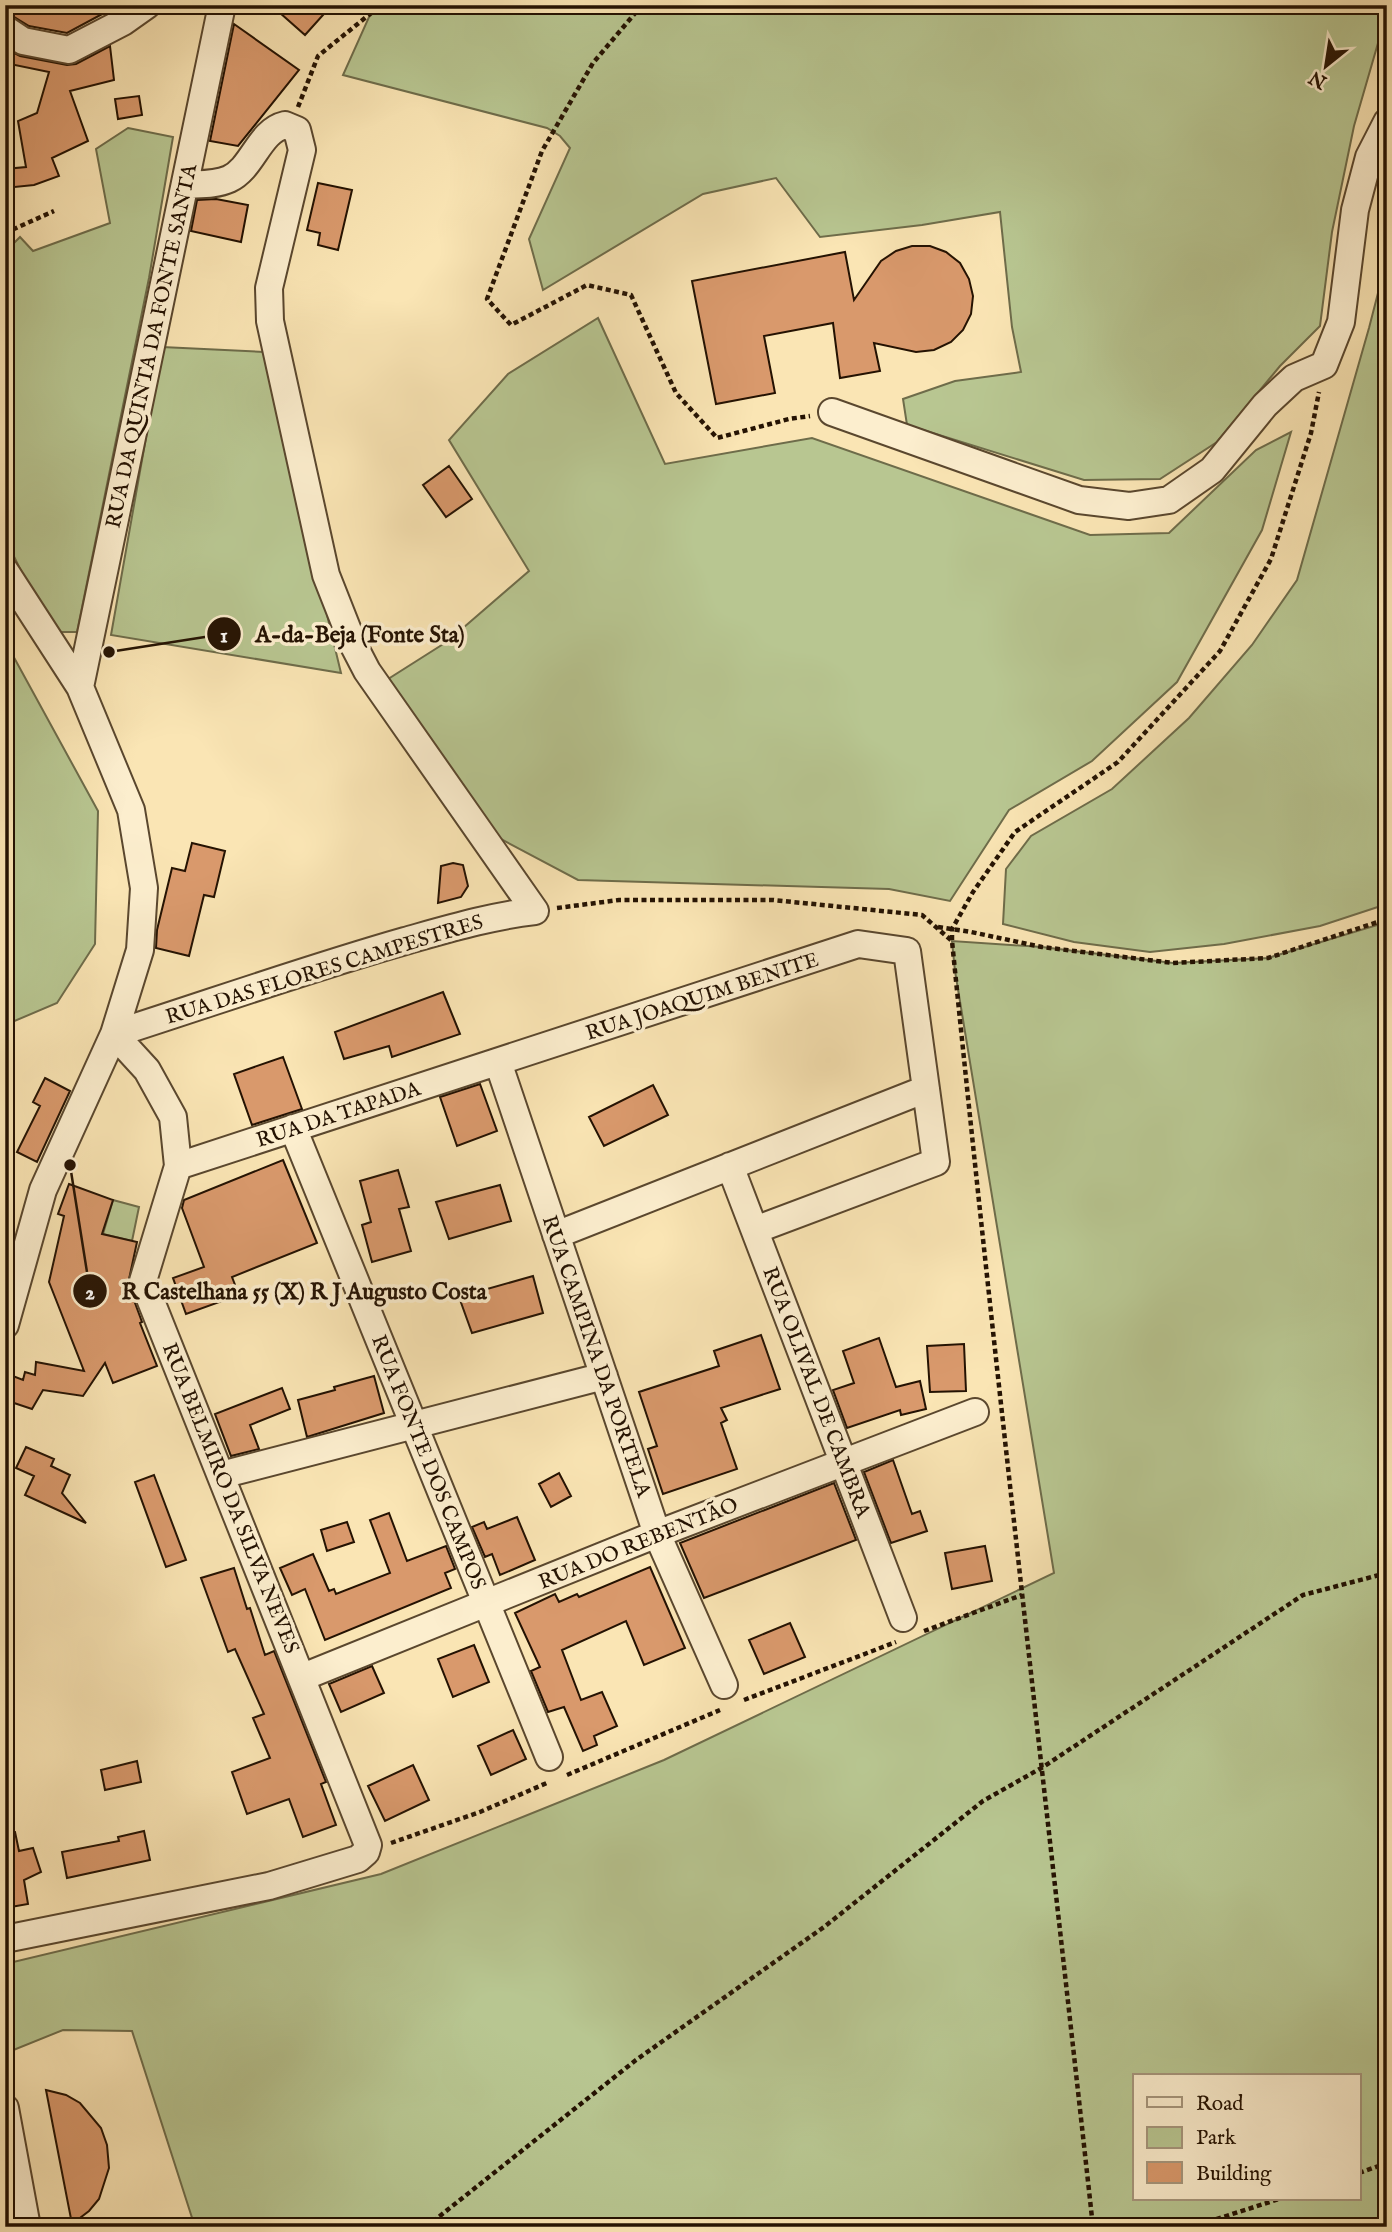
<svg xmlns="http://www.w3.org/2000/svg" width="1392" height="2232" font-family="'IM FELL English',serif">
	<rect width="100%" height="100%" fill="#fae5b4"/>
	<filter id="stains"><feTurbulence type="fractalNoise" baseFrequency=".00286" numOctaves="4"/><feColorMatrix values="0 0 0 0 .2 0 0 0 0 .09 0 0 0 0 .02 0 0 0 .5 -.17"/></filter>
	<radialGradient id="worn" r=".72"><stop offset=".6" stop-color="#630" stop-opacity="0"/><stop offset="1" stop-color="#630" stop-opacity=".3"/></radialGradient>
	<path fill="#b8c691" stroke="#6e6c4a" stroke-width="2" fill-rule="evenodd" d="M 381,5 L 1387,5 L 1387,12 L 1354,126 L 1332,232 L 1320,326 L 1280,366 L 1217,442 L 1160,479 L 1084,480 L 907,425 L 903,399 L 955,381 L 1021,372 L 1012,327 L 1000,212 L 922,225 L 820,237 L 776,178 L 703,194 L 543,290 L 529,239 L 570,148 L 560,136 L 547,128 L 343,75 L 369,17 Z
		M 128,128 L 173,137 L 149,278 L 77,632 L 59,632 L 22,573 L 5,538 L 5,252 L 20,237 L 33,251 L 110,223 L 96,149 Z
		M 1387,258 L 1387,904 L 1320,926 L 1224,944 L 1150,952 L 1074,942 L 1003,924 L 1006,869 L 1031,836 L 1112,789 L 1189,718 L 1252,645 L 1297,580 L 1369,328 Z
		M 598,318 L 665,464 L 812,438 L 1090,535 L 1169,533 L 1256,450 L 1291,432 L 1262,530 L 1177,682 L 1092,761 L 1009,810 L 950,901 L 889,889 L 578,880 L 499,838 L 385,681 L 448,641 L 529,571 L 449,440 L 508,374 Z
		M 162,347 L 264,352 L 341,673 L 111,635 Z
		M 11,652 L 98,811 L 95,944 L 57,1003 L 5,1025 L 5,656 Z
		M 1387,922 L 1387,2227 L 195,2227 L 132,2031 L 63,2030 L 11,2051 L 9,1963 L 381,1874 L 664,1760 L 1054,1573 L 955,971 L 952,941 L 1042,947 L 1173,963 L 1268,958 ZM 1135,2076 L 1359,2076 L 1359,2199 L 1135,2199 Z
		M 113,1200 L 139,1207 L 132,1241 L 103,1234 Z"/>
	<path fill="#d9996c" stroke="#241202" stroke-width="2" d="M 13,5 L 119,5 L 67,33 L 29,26 L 11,15 Z
		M 271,5 L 332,5 L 305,35 Z
		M 234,24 L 299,70 L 238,146 L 210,141 Z
		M 110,46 L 114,80 L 70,91 L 88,141 L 52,158 L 59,176 L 34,185 L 5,188 L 5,169 L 26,167 L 18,121 L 37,113 L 49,72 L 5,63 L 5,48 L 20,56 L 67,65 L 76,64 Z
		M 139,96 L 142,115 L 118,119 L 115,99 Z
		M 318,183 L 352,190 L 338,250 L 318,245 L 320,233 L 307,230 Z
		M 216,199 L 248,205 L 241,242 L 191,231 L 197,200 Z
		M 912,246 L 930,246 L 946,252 L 960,263 L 969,279 L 973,296 L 971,314 L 963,330 L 951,342 L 934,350 L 916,352 L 874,343 L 880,371 L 840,378 L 833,323 L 764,336 L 775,393 L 716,404 L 692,281 L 845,252 L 854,300 L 881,261 L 896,251 Z
		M 449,466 L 472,499 L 446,517 L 423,485 Z
		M 192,843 L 225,851 L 214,897 L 204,895 L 189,956 L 156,948 L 157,930 L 172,868 L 185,871 Z
		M 453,863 L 463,865 L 468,886 L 461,897 L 438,903 L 441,866 Z
		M 443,992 L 460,1034 L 392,1057 L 389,1046 L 344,1059 L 335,1032 Z
		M 283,1057 L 302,1109 L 252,1125 L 234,1074 Z
		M 45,1078 L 70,1091 L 37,1162 L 17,1152 L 40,1106 L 33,1102 Z
		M 480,1084 L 497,1131 L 457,1146 L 440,1097 Z
		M 653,1085 L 668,1115 L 604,1146 L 589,1117 Z
		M 283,1160 L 317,1243 L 232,1277 L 239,1295 L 186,1314 L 173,1278 L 204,1267 L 182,1208 L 184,1200 Z
		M 398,1170 L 409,1207 L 399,1209 L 411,1251 L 372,1262 L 362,1225 L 371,1222 L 360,1181 Z
		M 69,1184 L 113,1200 L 102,1234 L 137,1242 L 128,1284 L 142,1322 L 140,1323 L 157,1366 L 113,1383 L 105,1363 L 83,1396 L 43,1390 L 32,1409 L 5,1400 L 5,1373 L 23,1380 L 25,1372 L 35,1375 L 36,1362 L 84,1371 L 49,1282 L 64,1216 L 58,1214 Z
		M 500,1185 L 511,1221 L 449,1239 L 436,1202 Z
		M 533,1276 L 543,1313 L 472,1333 L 459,1297 Z
		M 761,1335 L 780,1389 L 721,1408 L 727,1420 L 721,1423 L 737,1469 L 663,1494 L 648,1449 L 657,1446 L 639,1392 L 719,1366 L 714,1351 Z
		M 879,1338 L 896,1387 L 920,1381 L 926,1409 L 901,1415 L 900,1410 L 847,1428 L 833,1390 L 854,1383 L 843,1351 Z
		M 964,1344 L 966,1391 L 930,1392 L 927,1346 Z
		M 374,1376 L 384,1413 L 307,1437 L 298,1400 L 335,1390 L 334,1387 Z
		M 282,1388 L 290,1409 L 250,1425 L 259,1449 L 231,1456 L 215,1414 Z
		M 26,1447 L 54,1459 L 51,1466 L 70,1475 L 62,1493 L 86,1523 L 25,1495 L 34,1476 L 16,1468 Z
		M 893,1460 L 912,1514 L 920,1511 L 927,1531 L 891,1543 L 864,1472 Z
		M 559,1473 L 571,1496 L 551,1507 L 539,1484 Z
		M 154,1475 L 186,1560 L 166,1567 L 135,1482 Z
		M 834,1483 L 856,1540 L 704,1598 L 680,1543 Z
		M 389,1513 L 407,1561 L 446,1546 L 455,1569 L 445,1573 L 451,1588 L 325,1640 L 305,1589 L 292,1595 L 280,1568 L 313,1554 L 329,1591 L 334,1589 L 336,1594 L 390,1573 L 370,1520 Z
		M 517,1517 L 535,1560 L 500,1575 L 492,1554 L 485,1557 L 472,1527 L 484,1522 L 487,1529 Z
		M 347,1522 L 354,1542 L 327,1551 L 321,1530 Z
		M 985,1546 L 992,1581 L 952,1589 L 945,1553 Z
		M 650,1567 L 685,1648 L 644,1665 L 626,1621 L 562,1650 L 581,1700 L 602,1692 L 617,1726 L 594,1736 L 597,1745 L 583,1751 L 564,1707 L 548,1712 L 531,1671 L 540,1667 L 515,1613 L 555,1594 L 559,1602 L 577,1594 L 579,1597 Z
		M 234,1568 L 247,1609 L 250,1608 L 265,1655 L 274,1651 L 326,1782 L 321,1784 L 336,1825 L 303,1837 L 289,1799 L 247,1814 L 232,1772 L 270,1758 L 253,1718 L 264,1714 L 235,1649 L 228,1652 L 201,1578 Z
		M 790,1623 L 805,1657 L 764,1674 L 749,1640 Z
		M 474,1645 L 489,1682 L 453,1697 L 438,1659 Z
		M 372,1666 L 384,1693 L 341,1712 L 329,1684 Z
		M 513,1730 L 526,1759 L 491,1775 L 478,1746 Z
		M 137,1761 L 141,1782 L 105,1790 L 101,1770 Z
		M 413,1765 L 429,1800 L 385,1821 L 368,1786 Z
		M 144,1831 L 150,1860 L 67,1878 L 62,1852 L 119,1841 L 118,1837 Z
		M 15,1832 L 19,1851 L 33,1848 L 41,1872 L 24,1880 L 28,1904 L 5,1908 L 5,1833 Z
		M 46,2090 L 66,2095 L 80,2103 L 101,2128 L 107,2145 L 109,2168 L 99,2199 L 89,2211 L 72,2224 Z"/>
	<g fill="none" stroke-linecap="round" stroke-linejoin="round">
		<defs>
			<path id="minor" d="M 5,29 L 23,41 L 69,50 L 123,22 L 147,5
				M 832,412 L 1079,500 L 1129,506 L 1169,500 L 1212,470 L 1265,405 L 1294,378 L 1324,365 L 1341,322 L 1355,210 L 1369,157 L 1387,122
				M 5,571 L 80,687 L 131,810 L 144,888 L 140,950 L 114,1034 L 43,1190 L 5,1325
				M 80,687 L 222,5
				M 498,1062 L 657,1534 L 724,1685
				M 293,1128 L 549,1757
				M 178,1166 L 858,944 L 907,951 L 936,1162 L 755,1230
				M 730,1166 L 903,1618
				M 556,1235 L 926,1089
				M 221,1475 L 604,1376
				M 303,1677 L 657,1534 L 975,1412
				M 5,1939 L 269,1886 L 358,1859 L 366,1852 L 368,1845 L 143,1281 L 178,1166 L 173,1117 L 147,1070 L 114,1034 C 211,1003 307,969 405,941 C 448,929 491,916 535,911 L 367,671 L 354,646 L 326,575 L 270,321 L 269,288 L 302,150 L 297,130 L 285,125 C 259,131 253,168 229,179 C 216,185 199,184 185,185
				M 5,2108 L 27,2227"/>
		</defs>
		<use href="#minor" stroke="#5a472e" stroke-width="30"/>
		<path stroke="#241202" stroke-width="4.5" stroke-dasharray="5 3.5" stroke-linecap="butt" d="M 642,5 L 593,63 L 542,151 L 487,299 L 511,325 L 587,285 L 631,295 L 676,393 L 717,438 L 789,419 L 810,416
			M 298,107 L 318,56 L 381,5
			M 5,233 L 54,211
			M 557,908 L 619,900 L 773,900 L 922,915 L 952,941 C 995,1370 1046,1798 1093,2227
			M 938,927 L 971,932 L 1042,947 L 1173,963 L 1268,958 L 1387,919
			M 952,940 L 952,929 L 973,892 L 1015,832 L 1118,762 L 1220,651 L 1271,559 L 1311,433 L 1319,392
			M 924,1631 L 1022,1595
			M 744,1700 L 896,1642
			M 567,1775 L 720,1710
			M 391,1843 L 480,1812 L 549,1782
			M 1359,2173 L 1387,2163
			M 426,2227 L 636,2060 L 824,1927 L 983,1801 L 1043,1767 L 1303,1595 L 1387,1573
			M 1192,2227 L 1279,2199"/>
		<use href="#minor" stroke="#fceece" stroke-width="26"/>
	</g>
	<g text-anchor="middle" stroke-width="7" stroke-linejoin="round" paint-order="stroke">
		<g font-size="21" fill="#241202" stroke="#fceece">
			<text transform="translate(151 346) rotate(-78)" y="7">RUA DA QUINTA DA FONTE SANTA</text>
			<text transform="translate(324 969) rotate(-17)" y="7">RUA DAS FLORES CAMPESTRES</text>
			<text transform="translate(702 996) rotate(-18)" y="7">RUA JOAQUIM BENITE</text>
			<text transform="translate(338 1114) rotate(-18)" y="7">RUA DA TAPADA</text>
			<text transform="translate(597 1356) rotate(71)" y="7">RUA CAMPINA DA PORTELA</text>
			<text transform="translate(817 1392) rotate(69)" y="7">RUA OLIVAL DE CAMBRA</text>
			<text transform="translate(429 1462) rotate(68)" y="7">RUA FONTE DOS CAMPOS</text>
			<text transform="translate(231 1498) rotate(68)" y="7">RUA BELMIRO DA SILVA NEVES</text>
			<text transform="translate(638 1543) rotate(-22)" y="7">RUA DO REBENTÃO</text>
		</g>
	</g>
	<path fill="none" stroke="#241202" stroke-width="2.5" d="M109 652L224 634M70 1165L90 1291"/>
	<g fill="#241202" stroke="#fceece" stroke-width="2.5">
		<circle cx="109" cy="652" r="7"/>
		<circle cx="70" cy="1165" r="7"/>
		<circle cx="224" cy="634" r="18"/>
		<circle cx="90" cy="1291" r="18"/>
	</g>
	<g font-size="21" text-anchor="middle" font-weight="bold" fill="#fff">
		<text x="224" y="642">1</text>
		<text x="90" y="1299">2</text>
	</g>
	<g font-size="23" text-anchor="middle" font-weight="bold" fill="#241202" stroke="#fceece" stroke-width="7" stroke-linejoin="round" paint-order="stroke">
		<text x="360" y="642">A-da-Beja (Fonte Sta)</text>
		<text x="304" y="1299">R Castelhana 55 (X) R J Augusto Costa</text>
	</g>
	<rect width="1392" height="2232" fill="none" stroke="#fae5b4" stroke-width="28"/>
	<rect x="7" y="7" width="1378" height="2218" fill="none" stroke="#241202" stroke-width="3.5"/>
	<rect x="14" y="14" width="1364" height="2204" fill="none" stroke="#241202" stroke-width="2"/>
	<rect x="1133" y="2074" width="228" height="126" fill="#fceece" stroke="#a6967c" stroke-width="2"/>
	<rect x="1147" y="2097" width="35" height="10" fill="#fceece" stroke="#a6967c" stroke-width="2"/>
	<text x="1196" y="2110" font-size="21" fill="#241202">Road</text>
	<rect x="1147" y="2127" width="35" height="21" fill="#b8c691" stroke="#a6967c" stroke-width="2"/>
	<text x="1196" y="2144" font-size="21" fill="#241202">Park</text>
	<rect x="1147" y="2162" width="35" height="21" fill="#d9996c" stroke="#a6967c" stroke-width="2"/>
	<text x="1196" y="2180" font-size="21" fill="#241202">Building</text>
	<g transform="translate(1326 66) rotate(210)" stroke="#fceece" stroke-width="5" paint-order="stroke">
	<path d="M0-5L12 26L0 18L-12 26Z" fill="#241202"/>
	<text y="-10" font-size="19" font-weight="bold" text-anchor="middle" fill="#241202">N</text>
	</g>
	<rect width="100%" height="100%" filter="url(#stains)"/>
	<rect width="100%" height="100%" fill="url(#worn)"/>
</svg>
